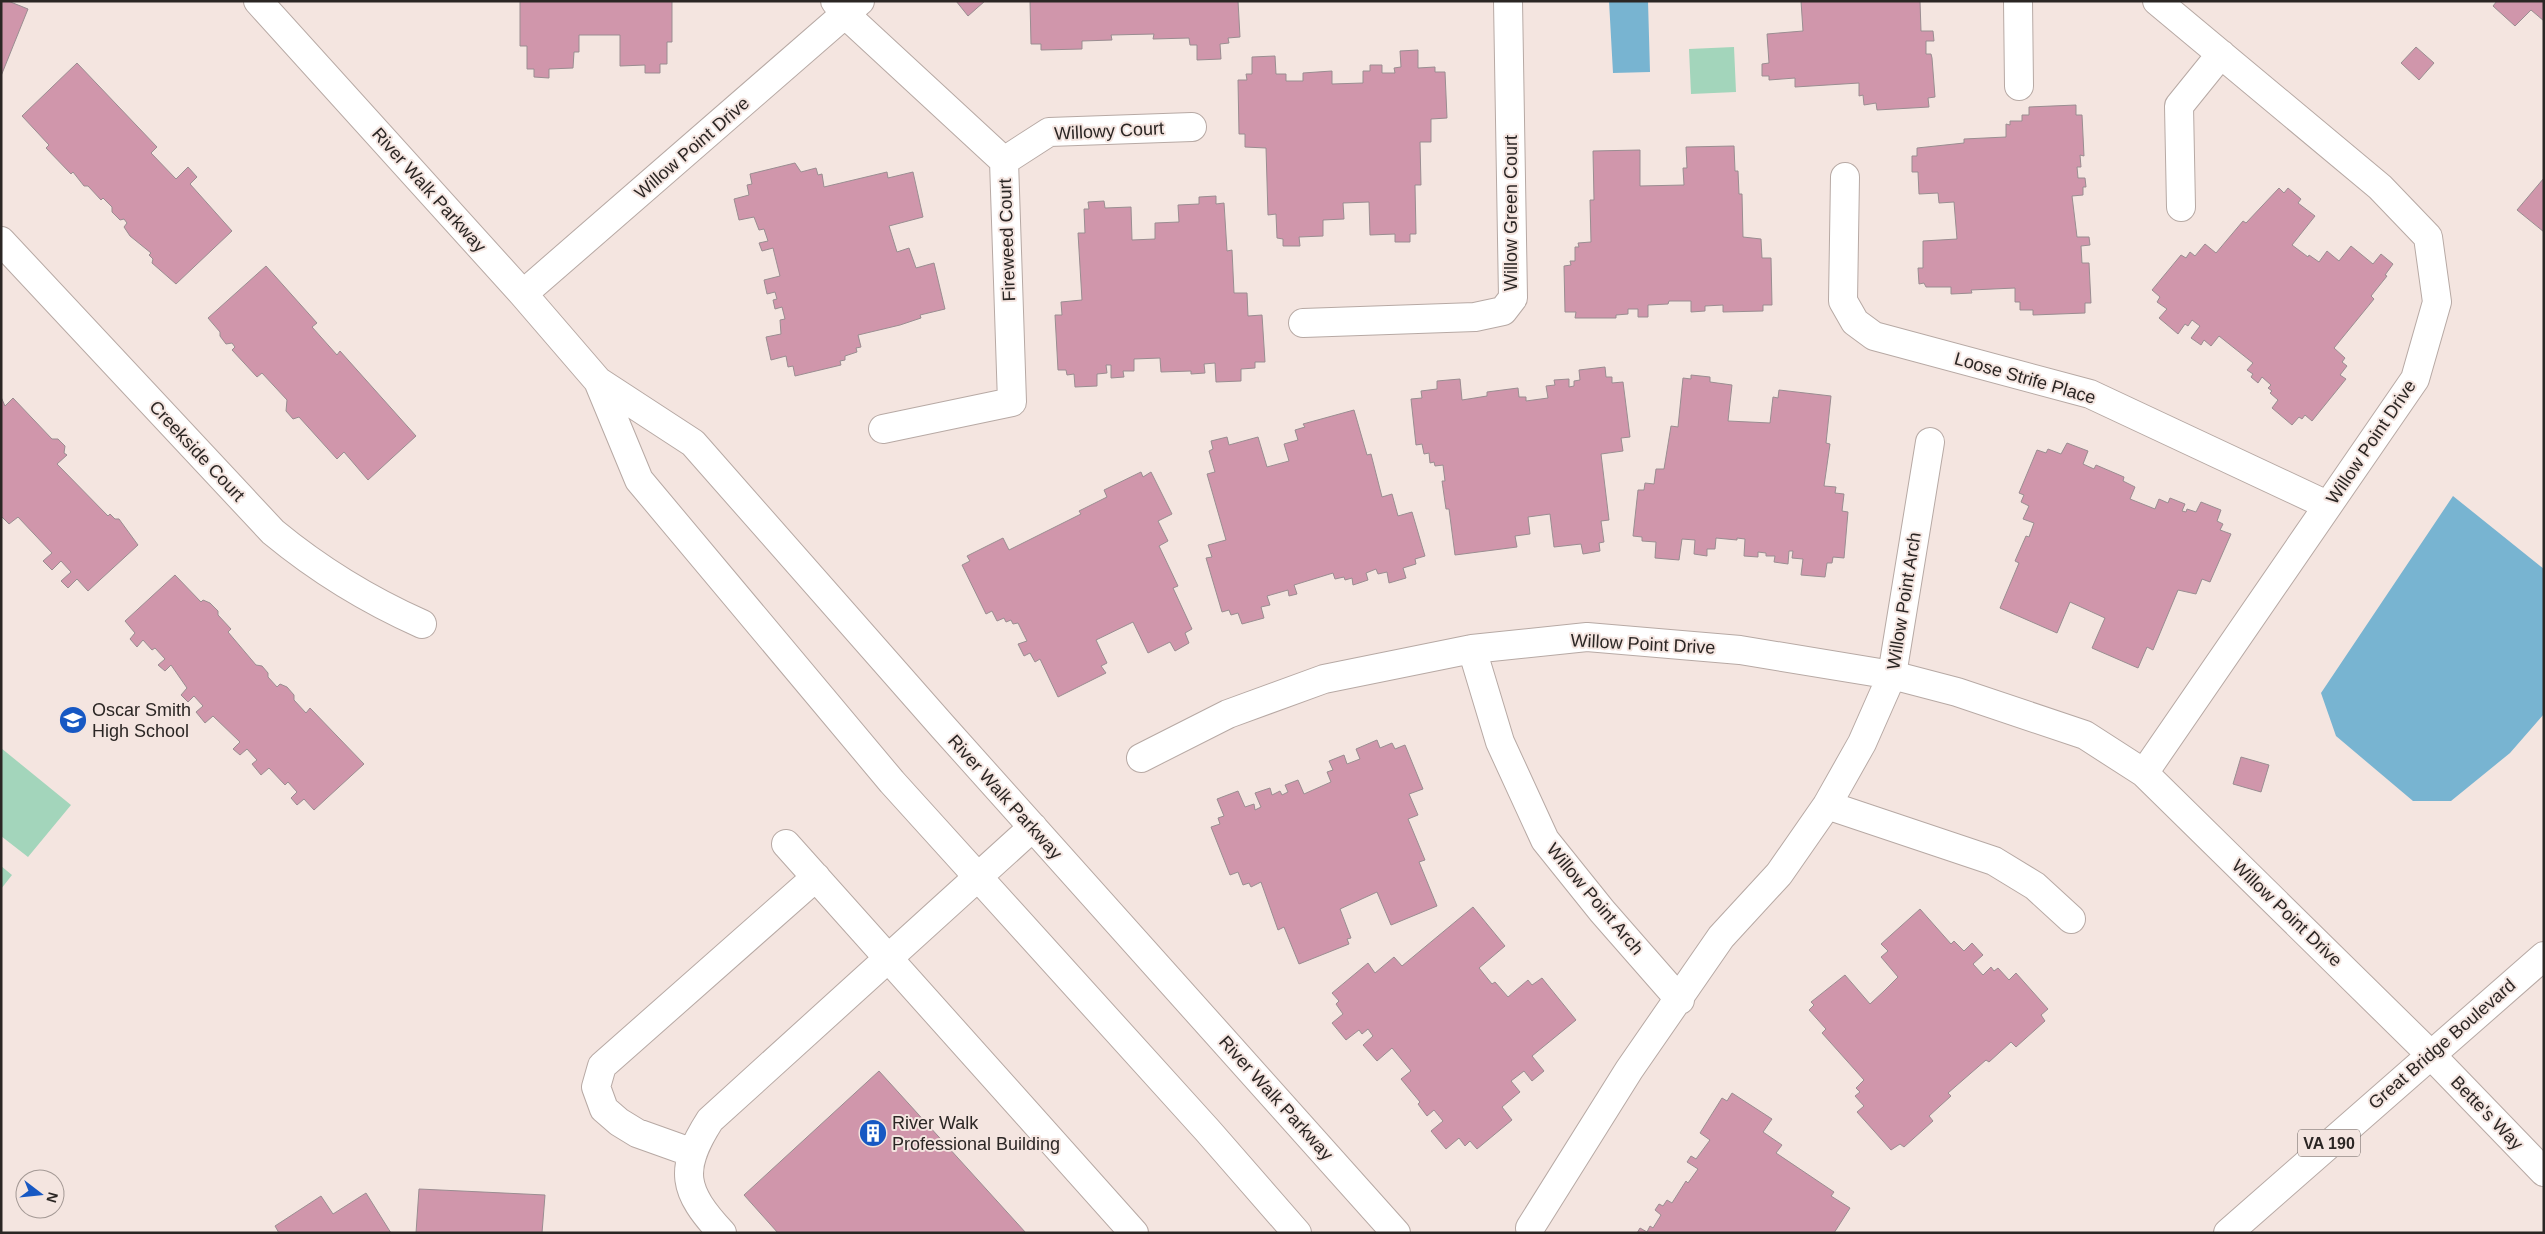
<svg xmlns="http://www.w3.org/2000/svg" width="2545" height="1234" font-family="Helvetica,sans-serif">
	<rect width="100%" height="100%" fill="#f4e5e0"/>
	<path fill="#a3d5bb" d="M 1734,47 L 1736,92 L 1691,94 L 1689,49 Z
		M 1,748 L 71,805 L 28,857 L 1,836 Z
		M 1,866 L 12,875 L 1,889 Z"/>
	<path fill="#78b4d1" d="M 1609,1 L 1648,1 L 1650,72 L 1613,73 Z
		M 2453,496 L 2544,569 L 2544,714 L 2510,753 L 2451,801 L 2413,801 L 2336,736 L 2321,693 Z"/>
	<path fill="#d096ab" stroke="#9a8d91" d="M 1,1 L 8,1 L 28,9 L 1,76 Z
		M 520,1 L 672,1 L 672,42 L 667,42 L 667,64 L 660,64 L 660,73 L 645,73 L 645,65 L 620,66 L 620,35 L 579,35 L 579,52 L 574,52 L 573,68 L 549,69 L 549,78 L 534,77 L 534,69 L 527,69 L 527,46 L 520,46 Z
		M 956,1 L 985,1 L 968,16 Z
		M 1030,1 L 1238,1 L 1240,37 L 1228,38 L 1229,43 L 1220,44 L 1221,59 L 1197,60 L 1197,45 L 1190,45 L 1189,38 L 1153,39 L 1154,34 L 1111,35 L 1112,40 L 1082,41 L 1082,49 L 1041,50 L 1041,44 L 1031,44 Z
		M 1801,1 L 1920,1 L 1921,31 L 1933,31 L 1934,41 L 1926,41 L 1926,54 L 1931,54 L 1932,58 L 1935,97 L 1928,98 L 1929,107 L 1877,110 L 1876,103 L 1864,105 L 1863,95 L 1859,96 L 1859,83 L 1795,87 L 1795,78 L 1769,80 L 1769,76 L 1762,76 L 1762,64 L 1769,63 L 1767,34 L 1803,31 Z
		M 2497,1 L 2544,1 L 2544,21 L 2531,10 L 2515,26 L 2493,6 Z
		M 2416,47 L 2434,63 L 2419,80 L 2401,63 Z
		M 1418,50 L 1418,68 L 1435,67 L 1435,72 L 1445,72 L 1447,118 L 1431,119 L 1431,142 L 1420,142 L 1421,185 L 1415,185 L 1416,234 L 1410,234 L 1410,242 L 1395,242 L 1395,234 L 1370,235 L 1369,202 L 1343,203 L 1344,219 L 1323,220 L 1323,236 L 1299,237 L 1300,246 L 1283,246 L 1283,239 L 1277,238 L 1276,214 L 1268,215 L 1266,148 L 1245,147 L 1245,134 L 1239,134 L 1238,80 L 1247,80 L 1246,74 L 1252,74 L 1252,57 L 1275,56 L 1276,74 L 1286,74 L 1286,81 L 1303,81 L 1303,73 L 1332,71 L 1332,84 L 1363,83 L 1363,71 L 1370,71 L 1370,65 L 1382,65 L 1382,73 L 1395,73 L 1394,68 L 1401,67 L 1400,51 Z
		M 77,63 L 157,147 L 151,153 L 176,179 L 188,167 L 197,177 L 190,184 L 232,231 L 176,284 L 152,263 L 153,259 L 149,255 L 151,253 L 130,236 L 124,227 L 127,223 L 124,219 L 120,220 L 112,212 L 112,207 L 103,198 L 101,200 L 88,186 L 84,186 L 73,172 L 71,174 L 46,148 L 49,145 L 22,116 Z
		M 2076,105 L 2076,115 L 2082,115 L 2084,156 L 2080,155 L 2081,167 L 2077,167 L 2078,178 L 2085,178 L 2086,187 L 2083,187 L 2083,195 L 2072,196 L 2077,237 L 2089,237 L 2090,245 L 2081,246 L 2082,263 L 2089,263 L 2091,303 L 2085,303 L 2085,313 L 2033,315 L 2033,310 L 2020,310 L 2020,302 L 2015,302 L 2015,288 L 1971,290 L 1972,293 L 1951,294 L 1951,287 L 1926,287 L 1924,283 L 1919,284 L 1918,268 L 1923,268 L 1923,241 L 1957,239 L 1954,202 L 1939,203 L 1938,193 L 1919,194 L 1918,172 L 1912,172 L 1912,156 L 1917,156 L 1917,148 L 1964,143 L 1964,139 L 2006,137 L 2006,124 L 2010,125 L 2010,121 L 2022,121 L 2022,115 L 2029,115 L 2029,107 Z
		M 1734,146 L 1735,171 L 1738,171 L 1739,194 L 1742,194 L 1743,237 L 1761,239 L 1762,258 L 1771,258 L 1772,305 L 1763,305 L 1763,311 L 1723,312 L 1723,305 L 1705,306 L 1705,311 L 1691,312 L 1691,301 L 1669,301 L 1668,304 L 1648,305 L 1648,317 L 1638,317 L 1638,309 L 1628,309 L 1628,314 L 1616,315 L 1616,318 L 1575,318 L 1576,312 L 1565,312 L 1564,266 L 1571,265 L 1570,261 L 1575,261 L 1575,247 L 1579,247 L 1578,243 L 1591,242 L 1590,200 L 1594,200 L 1593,151 L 1640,150 L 1640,186 L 1684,185 L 1683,168 L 1687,168 L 1686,147 Z
		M 795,163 L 801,172 L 816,168 L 818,175 L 822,174 L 824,187 L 887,172 L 888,178 L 913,172 L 923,217 L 889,226 L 897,252 L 909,248 L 916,268 L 934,263 L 945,309 L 920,315 L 921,318 L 900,325 L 858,335 L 861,347 L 856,348 L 857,352 L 845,356 L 845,360 L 840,361 L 841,365 L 795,376 L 793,366 L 788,367 L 786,356 L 771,360 L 766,337 L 781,334 L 780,320 L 785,319 L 782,307 L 775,309 L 773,300 L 777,299 L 775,292 L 767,294 L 764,280 L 780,276 L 773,248 L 762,251 L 759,243 L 768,241 L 764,229 L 759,230 L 754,217 L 739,220 L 734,199 L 749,195 L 747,185 L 752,184 L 750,174 Z
		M 2544,178 L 2544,232 L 2517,210 Z
		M 2279,188 L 2284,193 L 2288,188 L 2301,199 L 2298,203 L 2315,216 L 2292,245 L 2308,257 L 2309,255 L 2319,262 L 2327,251 L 2339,261 L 2351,246 L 2373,264 L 2381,254 L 2393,264 L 2385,275 L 2387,276 L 2371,296 L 2374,299 L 2334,348 L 2345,358 L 2342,362 L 2347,366 L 2340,375 L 2346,379 L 2312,421 L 2305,415 L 2302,419 L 2299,417 L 2292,425 L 2272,408 L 2278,400 L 2270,393 L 2272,391 L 2268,388 L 2271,385 L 2262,377 L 2258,383 L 2251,377 L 2253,374 L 2247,370 L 2253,363 L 2219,336 L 2211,346 L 2204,340 L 2201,345 L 2191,338 L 2200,326 L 2192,320 L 2188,326 L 2185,324 L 2178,334 L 2159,318 L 2167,309 L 2157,302 L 2160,297 L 2152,290 L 2181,255 L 2186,258 L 2190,252 L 2195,256 L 2205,244 L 2216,253 L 2243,221 L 2246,223 Z
		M 1216,196 L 1216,204 L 1224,203 L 1227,251 L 1232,250 L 1234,293 L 1247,293 L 1248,316 L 1262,315 L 1265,362 L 1255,362 L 1255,368 L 1241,369 L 1241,381 L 1216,382 L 1215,363 L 1204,364 L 1205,373 L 1191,374 L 1191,371 L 1161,372 L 1160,358 L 1134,359 L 1134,371 L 1123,371 L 1124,377 L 1111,378 L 1111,365 L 1106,365 L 1107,373 L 1097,374 L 1097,386 L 1075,387 L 1074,374 L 1067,375 L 1066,370 L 1058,370 L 1055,315 L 1062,315 L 1061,302 L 1082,300 L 1078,233 L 1085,233 L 1084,209 L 1089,209 L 1088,202 L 1104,201 L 1105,208 L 1131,207 L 1132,240 L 1155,239 L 1155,223 L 1179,222 L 1178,205 L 1199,204 L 1199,197 Z
		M 266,266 L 317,323 L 312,327 L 337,355 L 340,351 L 416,436 L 368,480 L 344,452 L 337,459 L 299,417 L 293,419 L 286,411 L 287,400 L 262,373 L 257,377 L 232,350 L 235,347 L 232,343 L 226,344 L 220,336 L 220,332 L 208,318 Z
		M 1605,367 L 1606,377 L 1612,377 L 1612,383 L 1623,382 L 1630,437 L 1621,438 L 1623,451 L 1601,454 L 1609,520 L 1601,521 L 1604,542 L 1599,543 L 1600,551 L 1583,554 L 1581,544 L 1554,547 L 1550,514 L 1528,517 L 1530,534 L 1515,536 L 1517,547 L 1455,555 L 1449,509 L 1446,509 L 1442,481 L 1445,481 L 1443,465 L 1435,466 L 1434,462 L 1430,463 L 1429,453 L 1424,454 L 1422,444 L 1416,445 L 1411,399 L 1422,398 L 1421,391 L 1437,389 L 1437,381 L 1460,379 L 1462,400 L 1487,396 L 1487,392 L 1518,388 L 1519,397 L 1526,397 L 1526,401 L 1548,398 L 1546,386 L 1555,385 L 1554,380 L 1569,379 L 1569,387 L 1574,386 L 1574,381 L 1580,380 L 1579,370 Z
		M 1691,375 L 1710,377 L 1710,382 L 1732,385 L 1728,421 L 1770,423 L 1773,397 L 1778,398 L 1779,390 L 1831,396 L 1826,443 L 1830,444 L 1824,486 L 1836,487 L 1835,493 L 1844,494 L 1842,511 L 1848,512 L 1844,558 L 1833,557 L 1832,563 L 1827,563 L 1825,577 L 1801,575 L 1803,559 L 1792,558 L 1793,551 L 1789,551 L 1788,564 L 1774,562 L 1775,556 L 1766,556 L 1766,553 L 1758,552 L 1758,557 L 1744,556 L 1745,539 L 1737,538 L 1737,540 L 1716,538 L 1715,549 L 1707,549 L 1707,556 L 1694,554 L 1695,540 L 1682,539 L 1679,560 L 1655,558 L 1656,542 L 1642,541 L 1642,537 L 1633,536 L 1638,490 L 1644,490 L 1645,483 L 1654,484 L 1656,469 L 1664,469 L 1671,426 L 1678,427 L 1683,378 L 1691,379 Z
		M 1,397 L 5,406 L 13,398 L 52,439 L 58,439 L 65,446 L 64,453 L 67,455 L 57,464 L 108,516 L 110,514 L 115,519 L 119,519 L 138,545 L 88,591 L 77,579 L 68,588 L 61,581 L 71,572 L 61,561 L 52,570 L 43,561 L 52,553 L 18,517 L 9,524 L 1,516 Z
		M 1354,410 L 1367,455 L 1371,454 L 1382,497 L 1392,494 L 1398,516 L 1412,512 L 1425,556 L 1415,559 L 1416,564 L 1403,568 L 1406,578 L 1389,583 L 1387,572 L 1378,574 L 1376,569 L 1366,573 L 1368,580 L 1353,585 L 1352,578 L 1345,580 L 1344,577 L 1335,579 L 1333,573 L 1294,585 L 1297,594 L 1289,596 L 1288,590 L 1267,596 L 1270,605 L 1261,607 L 1264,618 L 1242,624 L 1238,613 L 1231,615 L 1229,610 L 1222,612 L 1206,558 L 1212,557 L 1208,545 L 1226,540 L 1207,474 L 1215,472 L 1209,451 L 1213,449 L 1211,441 L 1227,437 L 1229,445 L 1258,437 L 1267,467 L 1289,461 L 1284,444 L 1298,440 L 1295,430 L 1305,427 L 1303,424 Z
		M 2067,443 L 2088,451 L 2083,464 L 2094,469 L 2096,465 L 2124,477 L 2123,481 L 2135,487 L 2130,499 L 2155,509 L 2159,499 L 2168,503 L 2170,498 L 2185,504 L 2182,511 L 2186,512 L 2187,509 L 2196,512 L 2201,502 L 2221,510 L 2217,521 L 2223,524 L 2220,530 L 2231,534 L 2210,582 L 2202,579 L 2196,594 L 2178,590 L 2153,650 L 2147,647 L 2138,668 L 2092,648 L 2105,618 L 2070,602 L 2057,633 L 2000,608 L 2019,563 L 2015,561 L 2026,536 L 2029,537 L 2034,523 L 2023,519 L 2029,506 L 2021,502 L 2024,495 L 2019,493 L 2037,450 L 2046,453 L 2048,449 L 2061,454 Z
		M 1141,472 L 1143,477 L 1151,472 L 1172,514 L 1158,521 L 1168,541 L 1159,546 L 1178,586 L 1173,588 L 1192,629 L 1185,633 L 1189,643 L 1175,651 L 1170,642 L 1148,653 L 1133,622 L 1096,640 L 1107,663 L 1101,666 L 1106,673 L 1058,697 L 1040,659 L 1035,662 L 1030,653 L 1024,656 L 1018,644 L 1027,641 L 1018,623 L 1013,624 L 1011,620 L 1006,622 L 1004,618 L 997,621 L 992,611 L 986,614 L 962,565 L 970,561 L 967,556 L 1003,538 L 1009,550 L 1081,514 L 1079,511 L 1107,497 L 1104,490 Z
		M 175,575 L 201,602 L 203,600 L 210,603 L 218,611 L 218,615 L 231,629 L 228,632 L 256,665 L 262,666 L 268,673 L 268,677 L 277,687 L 280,684 L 287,687 L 294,695 L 294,700 L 306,713 L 310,708 L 364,764 L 314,810 L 304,799 L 297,805 L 291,798 L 297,792 L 288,782 L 285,785 L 269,768 L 261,775 L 252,764 L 257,760 L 247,749 L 240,755 L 233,749 L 240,742 L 213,716 L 205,723 L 196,712 L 203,706 L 194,696 L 188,702 L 181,695 L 187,688 L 171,665 L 165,671 L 158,665 L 165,659 L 155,648 L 152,650 L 143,640 L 137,647 L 130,639 L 135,633 L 125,621 Z
		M 1377,740 L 1380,748 L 1392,743 L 1395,749 L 1405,745 L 1423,789 L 1409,794 L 1418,815 L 1408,819 L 1425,860 L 1419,862 L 1437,906 L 1391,925 L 1377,892 L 1340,909 L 1351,938 L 1347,939 L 1349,944 L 1299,964 L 1284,927 L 1278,930 L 1261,882 L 1251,887 L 1249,883 L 1243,885 L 1238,872 L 1230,875 L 1211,827 L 1220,824 L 1218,818 L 1224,816 L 1217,799 L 1238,791 L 1245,807 L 1254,804 L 1255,810 L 1261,807 L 1255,793 L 1270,788 L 1272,795 L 1280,791 L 1282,795 L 1288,792 L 1285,785 L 1298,780 L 1304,794 L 1331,782 L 1327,772 L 1333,770 L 1329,761 L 1344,755 L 1347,764 L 1360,759 L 1356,749 Z
		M 2241,757 L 2269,765 L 2261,792 L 2233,784 Z
		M 1473,907 L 1505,946 L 1479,968 L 1492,984 L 1495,982 L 1508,997 L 1528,980 L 1532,985 L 1542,978 L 1576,1020 L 1532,1056 L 1544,1071 L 1532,1081 L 1524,1071 L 1511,1081 L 1520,1092 L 1502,1107 L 1512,1120 L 1477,1149 L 1470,1141 L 1465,1146 L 1459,1138 L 1446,1149 L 1431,1131 L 1443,1121 L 1434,1110 L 1427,1116 L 1418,1104 L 1420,1102 L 1401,1079 L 1411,1071 L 1392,1048 L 1377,1061 L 1363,1045 L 1373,1036 L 1368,1029 L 1362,1034 L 1359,1030 L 1346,1040 L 1332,1023 L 1343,1014 L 1336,1004 L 1339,1001 L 1332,993 L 1368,963 L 1375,973 L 1394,957 L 1402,966 Z
		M 1920,909 L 1951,944 L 1954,941 L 1964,951 L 1972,943 L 1983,955 L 1973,964 L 1983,975 L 1991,967 L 1994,971 L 1998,968 L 2009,980 L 2016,973 L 2048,1009 L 2041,1015 L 2045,1021 L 2016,1047 L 2011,1042 L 1989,1062 L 1986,1060 L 1948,1093 L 1951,1096 L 1929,1116 L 1933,1121 L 1904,1147 L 1900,1144 L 1891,1150 L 1857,1112 L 1864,1106 L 1855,1096 L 1860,1092 L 1856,1088 L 1864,1080 L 1822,1033 L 1826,1029 L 1809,1010 L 1814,1005 L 1811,1002 L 1845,975 L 1870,1004 L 1884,991 L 1898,977 L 1881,957 L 1888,951 L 1881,944 Z
		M 879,1071 L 1026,1233 L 778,1233 L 744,1195 Z
		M 1732,1093 L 1772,1119 L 1763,1132 L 1782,1145 L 1776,1153 L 1834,1192 L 1831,1196 L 1850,1208 L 1834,1233 L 1637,1233 L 1640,1228 L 1647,1232 L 1650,1226 L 1653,1228 L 1661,1215 L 1655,1210 L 1659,1204 L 1663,1206 L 1667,1200 L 1672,1203 L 1686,1181 L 1688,1183 L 1698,1169 L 1687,1162 L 1691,1156 L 1696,1159 L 1710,1140 L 1700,1133 L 1722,1098 L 1727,1101 Z
		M 419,1189 L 545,1195 L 542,1233 L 416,1233 Z
		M 366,1193 L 391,1233 L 279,1233 L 275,1226 L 321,1196 L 333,1214 Z"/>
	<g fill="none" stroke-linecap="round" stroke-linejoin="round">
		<defs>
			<path id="minor" d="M 258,1 L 523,294 L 598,381 L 693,443 L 943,727 L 1396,1233
				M 835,1 L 846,15 L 1004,161 L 1012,402 L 883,429
				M 2018,1 L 2019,86
				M 1004,161 L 1049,132 L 1192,127
				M 1845,177 L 1843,301 L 1855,322 L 1874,336 L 2090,394 L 2327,505
				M 2181,207 L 2179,106 L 2221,54
				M 1,241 L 273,532 C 319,570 368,600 422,624
				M 523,294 L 860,1
				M 1303,323 L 1475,317 L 1503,311 L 1513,298 L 1508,1
				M 598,381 L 639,480 L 892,782 L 1208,1131 L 1297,1233
				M 1472,649 L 1500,742 L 1545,840 L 1602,911 L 1680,1000
				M 1141,758 L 1228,714 L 1324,679 L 1472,649 L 1587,637 L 1740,650 L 1892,675 L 1957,692 L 2085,735 L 2144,773 L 2430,1054 L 2544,1172
				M 2144,773 L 2415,379 L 2437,302 L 2428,237 L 2380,187 L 2157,1
				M 1827,805 L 1994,861 L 2035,886 L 2071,919
				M 786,844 L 1134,1233
				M 693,1153 L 637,1133 L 619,1122 L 604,1109 L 596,1087 L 602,1066 L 816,877
				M 1530,1228 L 1629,1070 L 1721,937 L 1779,874 L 1827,805 L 1862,743 L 1892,675 L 1930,442
				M 722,1233 C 683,1191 678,1170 710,1120 L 1033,827"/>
			<path id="major" d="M 2228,1233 L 2544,956"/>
		</defs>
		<use href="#minor" stroke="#b7a9a4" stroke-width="30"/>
		<use href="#major" stroke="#b7a9a4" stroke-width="30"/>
		<use href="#minor" stroke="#fff" stroke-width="28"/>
		<use href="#major" stroke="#fff" stroke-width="28"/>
	</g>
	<defs>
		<symbol id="school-disc" viewBox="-11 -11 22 22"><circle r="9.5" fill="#1758c3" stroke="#f4e5e0"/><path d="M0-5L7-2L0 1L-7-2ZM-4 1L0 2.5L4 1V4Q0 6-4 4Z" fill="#fff"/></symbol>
		<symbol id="building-disc" viewBox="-11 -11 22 22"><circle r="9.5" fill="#1758c3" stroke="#f4e5e0"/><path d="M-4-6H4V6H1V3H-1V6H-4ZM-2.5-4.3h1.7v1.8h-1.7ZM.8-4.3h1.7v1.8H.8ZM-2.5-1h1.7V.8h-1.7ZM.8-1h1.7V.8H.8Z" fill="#fff"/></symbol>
	</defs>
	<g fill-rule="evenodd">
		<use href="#school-disc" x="57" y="704" width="32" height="32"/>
		<use href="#building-disc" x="857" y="1117" width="32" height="32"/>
	</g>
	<g text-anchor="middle" stroke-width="4" stroke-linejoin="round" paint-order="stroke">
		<rect fill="#f4e5e0" stroke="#675f5c" stroke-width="1" x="2298" y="1129.5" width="62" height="27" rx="4"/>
		<g font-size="16" font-weight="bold" fill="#2b2624">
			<text x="2329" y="1149">VA 190</text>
		</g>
		<g font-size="18" fill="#2b2624" stroke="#f4e5e0">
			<text transform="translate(1109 131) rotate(-3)" y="6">Willowy Court</text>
			<text transform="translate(692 148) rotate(-41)" y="6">Willow Point Drive</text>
			<text transform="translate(429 190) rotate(48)" y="6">River Walk Parkway</text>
			<text transform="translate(1511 213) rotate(-90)" y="6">Willow Green Court</text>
			<text transform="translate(1007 240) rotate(-92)" y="6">Fireweed Court</text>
			<text transform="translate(2025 378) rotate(16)" y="6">Loose Strife Place</text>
			<text transform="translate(2371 442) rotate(-56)" y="6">Willow Point Drive</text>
			<text transform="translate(197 451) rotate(47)" y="6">Creekside Court</text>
			<text transform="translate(1904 601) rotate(-81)" y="6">Willow Point Arch</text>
			<text transform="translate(1643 644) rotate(3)" y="6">Willow Point Drive</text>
			<text transform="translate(1005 797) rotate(48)" y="6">River Walk Parkway</text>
			<text transform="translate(1595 899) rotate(50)" y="6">Willow Point Arch</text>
			<text transform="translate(2287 913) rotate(44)" y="6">Willow Point Drive</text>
			<text transform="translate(2442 1044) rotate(-41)" y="6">Great Bridge Boulevard</text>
			<text transform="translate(1276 1098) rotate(48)" y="6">River Walk Parkway</text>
			<text transform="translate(2487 1113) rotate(46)" y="6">Bette's Way</text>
		</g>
		<g font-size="18" fill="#2b2624" stroke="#f4e5e0" text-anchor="start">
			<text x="92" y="716">Oscar Smith<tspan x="92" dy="21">High School</tspan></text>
			<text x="892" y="1129">River Walk<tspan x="892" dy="21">Professional Building</tspan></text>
		</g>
	</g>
	<rect width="2545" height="1234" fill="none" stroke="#2b2624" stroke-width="5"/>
	<g transform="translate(40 1194) rotate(106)"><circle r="24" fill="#f4e5e0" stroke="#a49995"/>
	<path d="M0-4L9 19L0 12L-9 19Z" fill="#1758c3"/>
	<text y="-8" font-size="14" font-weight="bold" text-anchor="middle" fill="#2b2624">N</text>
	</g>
</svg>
